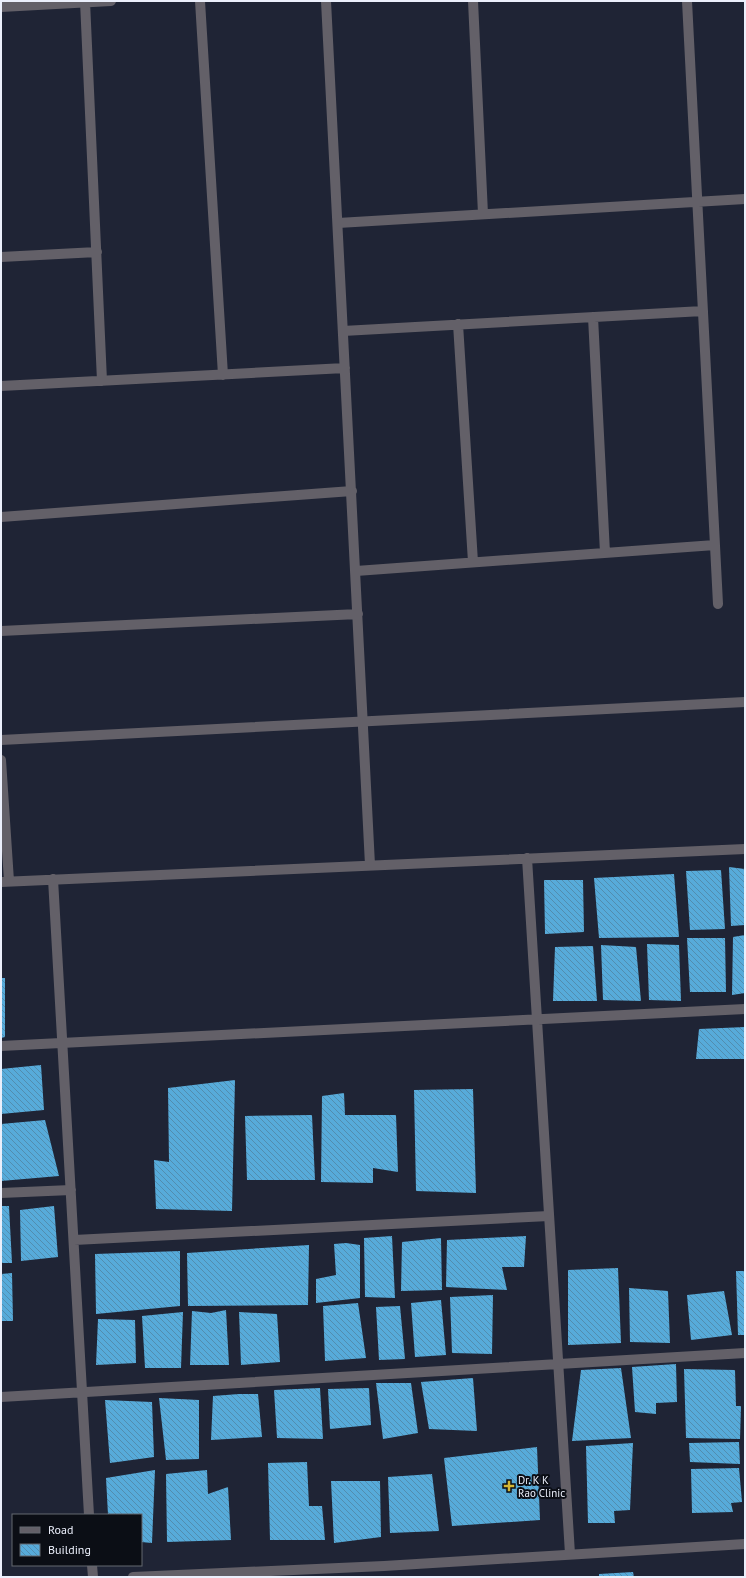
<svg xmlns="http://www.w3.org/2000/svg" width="746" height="1578" font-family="'PT Sans',sans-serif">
	<defs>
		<pattern id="building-back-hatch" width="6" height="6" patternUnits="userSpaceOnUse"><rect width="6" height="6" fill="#57abda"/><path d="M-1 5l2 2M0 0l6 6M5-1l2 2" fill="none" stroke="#528daf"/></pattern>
	</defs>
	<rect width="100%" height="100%" fill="#1f2435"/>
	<path fill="url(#building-back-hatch)" d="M 729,867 L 745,869 L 745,925 L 731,926 Z
		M 721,870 L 725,929 L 690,930 L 686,871 Z
		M 674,874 L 679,937 L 599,938 L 594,878 Z
		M 544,880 L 583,880 L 584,932 L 545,934 Z
		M 745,935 L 745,993 L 732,995 L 733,937 Z
		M 687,938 L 725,938 L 726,992 L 690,992 Z
		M 647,944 L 679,945 L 681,1001 L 649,1000 Z
		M 601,945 L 636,947 L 641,1001 L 603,1000 Z
		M 593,946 L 597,1001 L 553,1001 L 555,947 Z
		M 1,978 L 5,978 L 5,1037 L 1,1038 Z
		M 745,1027 L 745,1059 L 696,1059 L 699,1029 Z
		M 41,1065 L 44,1110 L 1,1114 L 1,1069 Z
		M 235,1080 L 232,1211 L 156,1209 L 154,1160 L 169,1162 L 168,1088 Z
		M 473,1089 L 476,1193 L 416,1191 L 414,1090 Z
		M 344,1093 L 345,1115 L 396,1115 L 398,1172 L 373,1168 L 373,1183 L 321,1182 L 322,1096 Z
		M 312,1115 L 315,1180 L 247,1180 L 245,1116 Z
		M 45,1120 L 59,1176 L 1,1181 L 1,1124 Z
		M 1,1206 L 9,1206 L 12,1263 L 1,1263 Z
		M 54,1206 L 58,1257 L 21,1261 L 20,1210 Z
		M 392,1236 L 395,1298 L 365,1297 L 364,1238 Z
		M 526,1236 L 524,1267 L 502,1267 L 507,1290 L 446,1287 L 447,1240 Z
		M 441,1238 L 442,1290 L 401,1291 L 402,1242 Z
		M 346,1243 L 360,1245 L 360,1298 L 316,1303 L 316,1279 L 336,1275 L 334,1244 Z
		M 309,1245 L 308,1305 L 188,1306 L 187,1253 Z
		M 180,1251 L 180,1306 L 96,1314 L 95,1254 Z
		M 618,1268 L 621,1343 L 568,1345 L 568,1270 Z
		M 736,1271 L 745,1271 L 745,1335 L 738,1335 Z
		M 12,1273 L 13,1321 L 1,1321 L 1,1274 Z
		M 629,1288 L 668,1291 L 670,1343 L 630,1342 Z
		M 724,1291 L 732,1335 L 691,1340 L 687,1295 Z
		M 493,1295 L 492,1354 L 452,1353 L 450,1297 Z
		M 441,1300 L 446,1355 L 415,1357 L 411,1303 Z
		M 358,1303 L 366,1358 L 325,1361 L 323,1306 Z
		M 400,1306 L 405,1359 L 379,1360 L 376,1307 Z
		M 226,1310 L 229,1365 L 190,1365 L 192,1311 L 211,1313 Z
		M 183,1312 L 181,1368 L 145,1368 L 142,1316 Z
		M 239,1312 L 277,1314 L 280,1362 L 241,1365 Z
		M 98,1319 L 135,1320 L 136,1363 L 96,1365 Z
		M 676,1364 L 677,1402 L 656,1403 L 656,1414 L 635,1412 L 632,1367 Z
		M 621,1368 L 631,1438 L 572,1441 L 581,1370 Z
		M 684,1369 L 735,1370 L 736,1406 L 741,1406 L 740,1439 L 686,1438 Z
		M 473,1378 L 477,1431 L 429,1429 L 421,1382 Z
		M 376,1383 L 411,1383 L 418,1433 L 383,1439 Z
		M 320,1388 L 323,1439 L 277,1438 L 274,1390 Z
		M 369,1388 L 371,1425 L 330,1429 L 328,1389 Z
		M 239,1394 L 258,1394 L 262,1437 L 211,1440 L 213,1396 Z
		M 159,1398 L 199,1400 L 199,1459 L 166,1460 Z
		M 105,1400 L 152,1402 L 154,1457 L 110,1463 Z
		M 739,1442 L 740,1464 L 690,1462 L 689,1443 Z
		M 633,1443 L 630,1510 L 614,1511 L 615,1523 L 588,1523 L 586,1446 Z
		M 537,1447 L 540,1520 L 452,1526 L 444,1458 Z
		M 307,1462 L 309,1506 L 322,1506 L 325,1540 L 270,1540 L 268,1463 Z
		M 739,1468 L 742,1502 L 731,1503 L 733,1512 L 692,1513 L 691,1469 Z
		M 155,1470 L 152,1543 L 141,1542 L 141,1515 L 108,1515 L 106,1478 Z
		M 207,1470 L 208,1494 L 228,1487 L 231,1540 L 167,1542 L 166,1474 Z
		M 432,1474 L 439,1531 L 390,1533 L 388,1477 Z
		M 331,1481 L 380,1481 L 381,1537 L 334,1543 Z
		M 633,1572 L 634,1577 L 599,1577 L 599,1574 Z"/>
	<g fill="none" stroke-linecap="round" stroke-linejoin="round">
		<path stroke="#636068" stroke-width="10" d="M 85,1 L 102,381
			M 200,1 L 223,375
			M 326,1 L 370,865
			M 473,1 L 483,214
			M 687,1 L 718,604
			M 1,7 L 111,1
			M 338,223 L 745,199
			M 1,257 L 97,252
			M 593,317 L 605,553
			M 458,324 L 473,562
			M 343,331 L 703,311
			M 1,386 L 345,368
			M 1,517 L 352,491
			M 356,571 L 715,545
			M 1,631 L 358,614
			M 1,740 L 745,702
			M 1,760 L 9,881
			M 527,858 L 570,1554
			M 53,879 L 89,1515
			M 1,882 L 745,849
			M 1,1046 L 745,1009
			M 1,1193 L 71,1190
			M 74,1240 L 549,1216
			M 1,1397 L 745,1353
			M 92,1565 L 93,1577"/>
		<path stroke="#636068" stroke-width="10" d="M 133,1577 L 384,1566 L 745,1544"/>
	</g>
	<path fill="#d3b635" stroke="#0b0e15" stroke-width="1.5" d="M507 1480h4v4h4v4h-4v4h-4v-4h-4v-4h4z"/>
	<g text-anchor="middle" stroke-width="4" stroke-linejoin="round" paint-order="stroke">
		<g font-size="11" fill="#ebeffb" stroke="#0b0e15" text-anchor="start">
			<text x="518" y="1484">Dr. K K<tspan x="518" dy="13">Rao Clinic</tspan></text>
		</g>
	</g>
	<rect width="746" height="1578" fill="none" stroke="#ebeffb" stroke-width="4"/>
	<rect x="12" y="1514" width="130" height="52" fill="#0b0e15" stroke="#656871"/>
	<rect x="20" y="1527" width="20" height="6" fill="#636068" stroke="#656871"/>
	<text x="48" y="1534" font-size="12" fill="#ebeffb">Road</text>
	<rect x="20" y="1544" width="20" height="12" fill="url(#building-back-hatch)" stroke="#656871"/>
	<text x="48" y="1554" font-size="12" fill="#ebeffb">Building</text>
</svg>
